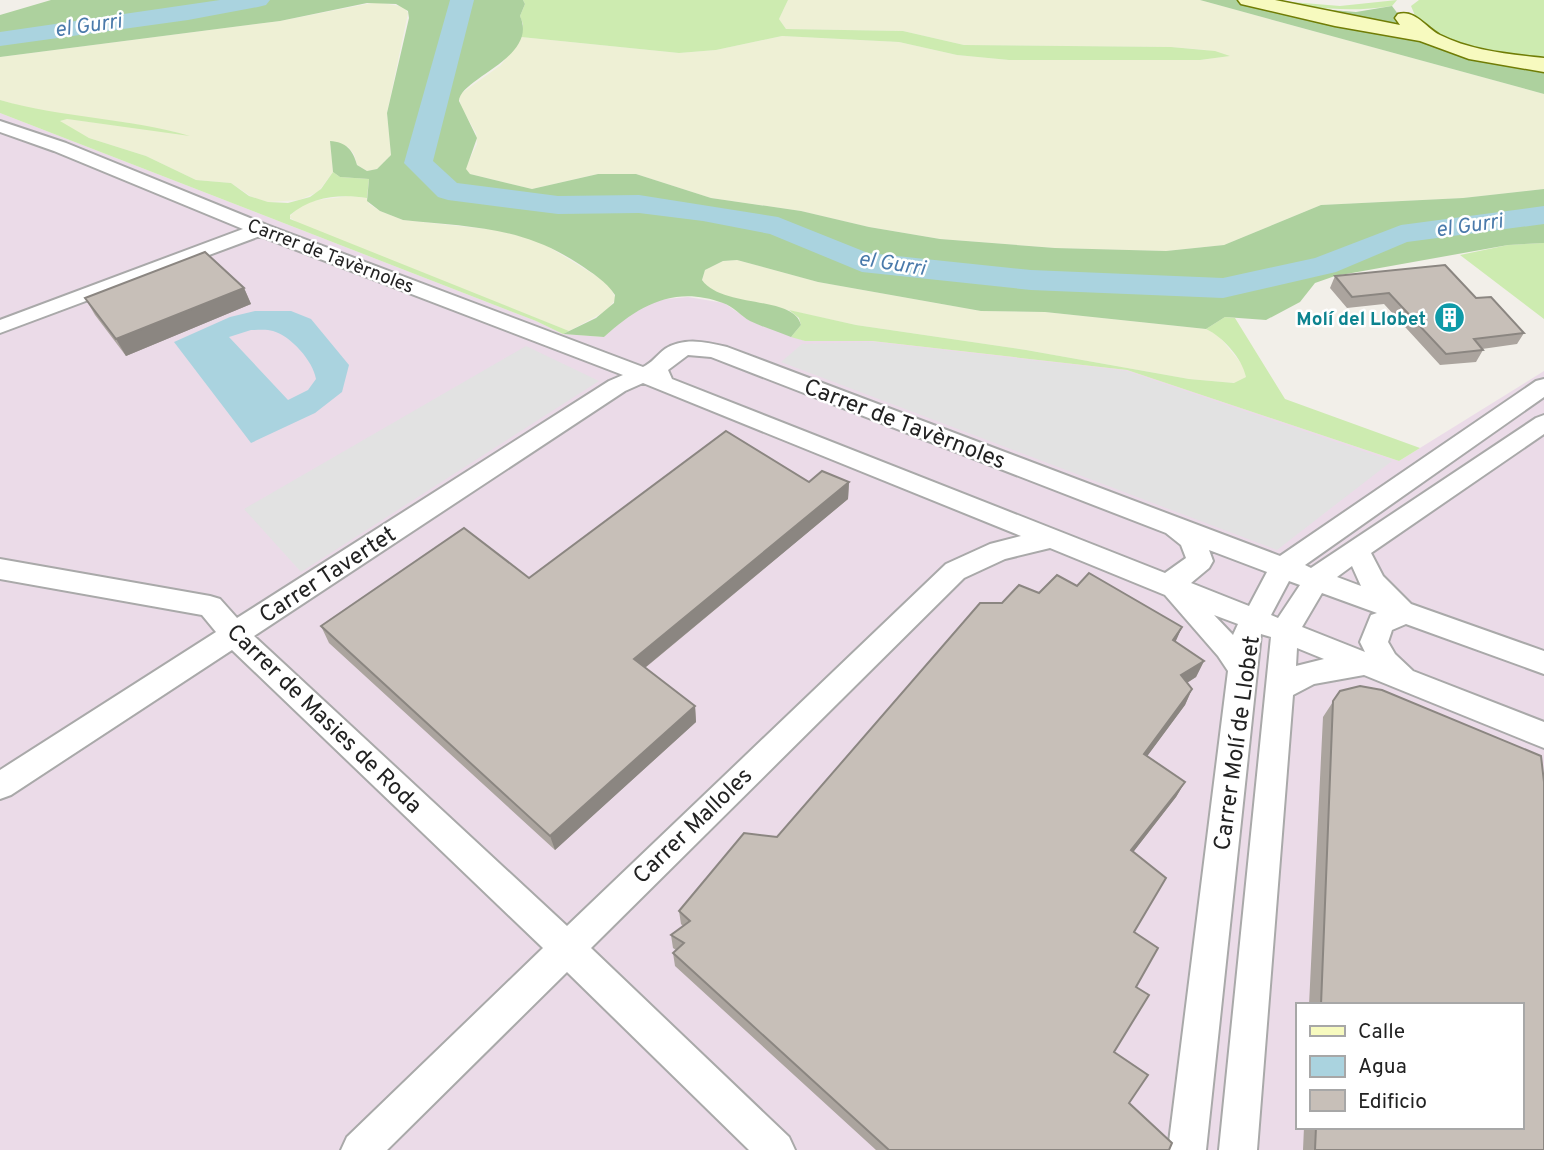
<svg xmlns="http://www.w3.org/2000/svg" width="1544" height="1150" font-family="Overpass,sans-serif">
	<rect width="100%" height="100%" fill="#f2efe9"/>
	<path fill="#ebdbe8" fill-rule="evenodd" d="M 0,113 L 536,321 L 563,334 L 604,337 L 627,316 L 655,300 L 688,297 L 724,303 L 749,320 L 805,341 L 872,341 L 1127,370 L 1399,461 L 1544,371 L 1544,1150 L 0,1150 ZM 1297,1005 L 1521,1005 L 1521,1127 L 1297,1127 Z"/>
	<path fill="#eef0d5" d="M 788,0 L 1200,0 L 1544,94 L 1544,189 L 1463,198 L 1321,205 L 1224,245 L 1166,251 L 1055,248 L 940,239 L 869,227 L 801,211 L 711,198 L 636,174 L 598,174 L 532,189 L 470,174 L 465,169 L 477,144 L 476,133 L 461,107 L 459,95 L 501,65 L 521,37 L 679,53 L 716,50 L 782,36 L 899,42 L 957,55 L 1009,60 L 1200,60 L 1229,56 L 1206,50 L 1171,47 L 964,45 L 903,31 L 786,29 L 779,19 Z
		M 377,2 L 404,7 L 408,13 L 387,113 L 391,155 L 377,169 L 367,171 L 357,165 L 354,154 L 348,147 L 330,141 L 333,172 L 318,192 L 299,200 L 268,202 L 252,197 L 231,183 L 196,180 L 146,156 L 89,138 L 67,128 L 60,121 L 67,119 L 180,133 L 128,123 L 37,111 L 0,100 L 0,57 L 280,21 Z
		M 349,196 L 367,198 L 369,204 L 380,211 L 403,220 L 496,230 L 539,241 L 598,277 L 610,287 L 616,299 L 606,311 L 569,331 L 303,226 L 289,217 L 299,207 L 311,201 Z
		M 737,260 L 818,282 L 981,311 L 1045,312 L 1206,329 L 1218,335 L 1244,367 L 1246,377 L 1235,383 L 1189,379 L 1026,350 L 856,325 L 728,297 L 708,288 L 702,280 L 705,270 L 723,261 Z"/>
	<path fill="#cdebb0" d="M 523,0 L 788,0 L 779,19 L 786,29 L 903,31 L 964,45 L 1171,47 L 1215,51 L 1230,56 L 1200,60 L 1009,60 L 957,55 L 899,42 L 782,36 L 716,50 L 679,53 L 521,37 L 523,24 L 520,16 L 525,4 Z
		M 1268,0 L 1340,6 L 1397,0 L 1392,6 C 1347,13 1313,8 1268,0 Z
		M 1419,0 L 1544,0 L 1544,61 C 1504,54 1454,53 1421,25 C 1416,21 1414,12 1411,6 Z
		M 0,100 C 63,118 128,118 190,136 L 67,119 L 60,121 L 89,138 L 146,156 L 196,180 L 231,183 L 249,196 L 268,202 L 288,203 L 310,197 L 321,189 L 333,172 L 340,177 L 369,179 L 367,198 C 340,194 312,196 290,215 L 290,219 L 569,331 L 563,334 L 536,321 L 0,113 Z
		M 1544,243 L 1544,319 L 1460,255 L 1508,245 Z
		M 789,310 L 856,325 L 1026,350 L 1189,379 L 1234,383 L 1246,377 C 1242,358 1223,337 1206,329 L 1225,317 L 1235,318 L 1285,399 L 1420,448 L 1399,461 L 1127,370 L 872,341 L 805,341 L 791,337 L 801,325 L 799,318 Z"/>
	<path fill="#add19e" d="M 51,0 L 523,0 L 525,4 L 520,16 C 539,58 460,78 459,101 L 477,138 L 466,169 L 470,174 L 532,189 L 598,174 L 636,174 L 711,198 L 801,211 L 869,227 L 940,239 L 1055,248 L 1166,251 L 1224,245 L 1321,205 L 1463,198 L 1544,189 L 1544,243 L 1508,245 L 1335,276 L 1315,283 L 1300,302 L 1266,320 L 1225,317 L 1206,329 L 1045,312 L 981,311 L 818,282 L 737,260 L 723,261 L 705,270 L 702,280 C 723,309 794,295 801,325 L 791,337 C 778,332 763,327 750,321 C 741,316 733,306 723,303 C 675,285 639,305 604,337 L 563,334 L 596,318 L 614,303 L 615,295 C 606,281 592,273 579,264 C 521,226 469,227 403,220 L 380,211 L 367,201 L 369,179 L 340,177 L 333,172 L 330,141 C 346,142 353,150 357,165 L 367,171 L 377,169 L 391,155 L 387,113 L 409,18 L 408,11 L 396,4 L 367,3 L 280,21 L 0,57 L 0,15 Z
		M 1200,0 L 1268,0 L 1319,9 L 1356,12 L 1392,6 L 1414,35 L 1544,71 L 1544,94 Z"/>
	<path fill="#e2e2e2" d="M 872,342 L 1126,371 L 1392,461 L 1277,550 L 781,362 L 802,344 Z
		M 526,346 L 599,381 L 301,572 L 244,509 Z"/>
	<path fill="#aad3df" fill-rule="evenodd" d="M 255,311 L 291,311 L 311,319 L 349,365 L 342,392 L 315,413 L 251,443 L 174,342 L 230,317 ZM 251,330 C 258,330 267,329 273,331 C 291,336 313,361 316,379 L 308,390 L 288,400 L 229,337 Z"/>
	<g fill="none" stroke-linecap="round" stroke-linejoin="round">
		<path fill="#aad3df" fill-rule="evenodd" d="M 220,0 L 270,0 L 266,5 L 258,7 L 188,20 L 0,46 L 0,32 Z
			M 450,0 L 474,0 L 433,161 L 457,183 L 558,196 L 639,195 L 778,217 L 868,253 L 1031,270 L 1223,278 L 1315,258 L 1401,225 L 1544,206 L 1544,224 L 1407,242 L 1336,272 L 1223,298 L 1031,290 L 862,272 L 770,234 L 703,221 L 639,213 L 558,214 L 448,200 L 438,197 L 404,163 Z"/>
		<defs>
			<path id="street" d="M 0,121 L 66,143 L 267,225 L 643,367 C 652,363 657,355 665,349 C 684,337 706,342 727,347 L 1280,556 L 1536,381 L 1544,379 L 1544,397 L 1305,565 L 1311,568 L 1536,418 L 1544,415 L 1544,434 L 1371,553 L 1383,576 L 1411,604 L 1544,651 L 1544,674 L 1406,624 L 1392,630 L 1388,642 L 1395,654 L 1413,671 L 1544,722 L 1544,748 L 1364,675 L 1314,684 L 1293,695 L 1257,1150 L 1219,1150 L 1271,637 L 1261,634 L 1206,1150 L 1168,1150 L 1228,671 L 1218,656 L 1165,595 L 1050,548 L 1005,559 L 964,578 L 591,948 L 789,1137 L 795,1150 L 749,1150 L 567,972 L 387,1150 L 341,1150 L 347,1137 L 543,948 L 232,650 L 11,795 L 0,799 L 0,770 L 216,632 L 202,615 L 0,579 L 0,559 L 210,596 L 220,599 L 237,618 L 609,381 L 623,375 L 260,236 L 0,333 L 0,320 L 243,229 L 54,151 L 0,132 ZM 688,355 L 711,357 L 1166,533 L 1181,545 L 1186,558 L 1165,573 L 672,379 L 668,370 ZM 643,383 L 1021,536 L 990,544 L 946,564 L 567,926 L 254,636 L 625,391 ZM 1209,550 L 1267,572 L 1249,606 L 1191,583 L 1209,568 L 1213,561 ZM 1352,566 L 1361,586 L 1337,577 ZM 1289,581 L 1300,585 L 1278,618 L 1271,615 ZM 1322,593 L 1377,613 L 1371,615 L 1360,642 L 1365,652 L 1302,627 ZM 1214,615 L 1238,624 L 1233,635 ZM 1297,648 L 1324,659 L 1296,666 Z"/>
			<path id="secondary" d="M 1238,0 L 1275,0 L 1400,25 L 1395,18 L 1398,14 C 1415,9 1425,27 1440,35 C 1472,51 1509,54 1544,58 L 1544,72 L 1469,59 L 1420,41 L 1335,26 L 1241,4 Z"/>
		</defs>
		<use href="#street" stroke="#a9a9a9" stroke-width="4"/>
		<use href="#secondary" stroke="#707d05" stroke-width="3"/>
		<use href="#street" fill="#fff" fill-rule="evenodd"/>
		<use href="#secondary" fill="#f7fabf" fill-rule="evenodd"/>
	</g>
	<path fill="#aba49e" d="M 1335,276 L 1476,298 L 1524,333 L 1517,344 L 1482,349 L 1483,350 L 1476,362 L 1440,365 L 1384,304 L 1347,308 L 1330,288 Z
		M 244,288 L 251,304 L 126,356 L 95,315 L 85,298 Z
		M 809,482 L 849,482 L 848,499 L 645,668 L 695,706 L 696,722 L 555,850 L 329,643 L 321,626 L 529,578 Z
		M 1077,586 L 1182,627 L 1175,642 L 1204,661 L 1196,677 L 1187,683 L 1192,689 L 1185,705 L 1147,756 L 1185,782 L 1176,797 L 1133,852 L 1134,932 L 1136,987 L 1114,1052 L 1129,1103 L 1169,1150 L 876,1150 L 675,966 L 673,953 L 676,950 L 673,948 L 671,935 L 683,926 L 681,924 L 679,911 L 777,837 L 1002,603 L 1039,593 Z
		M 1360,686 L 1382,690 L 1541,756 L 1544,782 L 1544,1150 L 1303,1150 L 1304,1127 L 1521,1127 L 1521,1005 L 1309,1005 L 1323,717 L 1340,691 Z"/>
	<path fill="#8b8681" d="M 244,288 L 251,304 L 126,356 L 116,339 Z
		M 849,482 L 848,499 L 636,675 L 634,659 Z
		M 1182,627 L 1175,643 L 1173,640 Z
		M 1204,661 L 1196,677 L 1174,691 L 1181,675 Z
		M 1192,689 L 1185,705 L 1137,770 L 1144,754 Z
		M 695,706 L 696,722 L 555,850 L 550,836 Z
		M 1185,782 L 1176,797 L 1124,864 L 1131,850 Z"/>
	<path fill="#c7bfb8" stroke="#8b8681" stroke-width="2" d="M 205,252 L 244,288 L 116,339 L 85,298 Z
		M 1445,265 L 1476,298 L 1491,297 L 1524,333 L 1474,339 L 1483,350 L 1446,354 L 1389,293 L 1352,297 L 1335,276 Z
		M 726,431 L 809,482 L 822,471 L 849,482 L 634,659 L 695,706 L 550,836 L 321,626 L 464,528 L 529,578 Z
		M 1089,573 L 1182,627 L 1173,640 L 1204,661 L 1181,675 L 1192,689 L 1144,754 L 1185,782 L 1131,850 L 1166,878 L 1134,932 L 1158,948 L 1136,987 L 1149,995 L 1114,1052 L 1148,1075 L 1129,1103 L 1172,1143 L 1169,1150 L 889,1150 L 673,953 L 684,943 L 671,935 L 690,921 L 679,911 L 744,833 L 777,837 L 980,603 L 1002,603 L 1019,585 L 1039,593 L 1057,575 L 1077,586 Z
		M 1360,686 L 1382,690 L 1541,756 L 1544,782 L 1544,1150 L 1315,1150 L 1316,1127 L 1521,1127 L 1521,1005 L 1321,1005 L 1333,701 L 1340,691 Z"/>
	<defs>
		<symbol id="building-disc" viewBox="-11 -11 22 22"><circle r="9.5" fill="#0f9aa8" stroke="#fff"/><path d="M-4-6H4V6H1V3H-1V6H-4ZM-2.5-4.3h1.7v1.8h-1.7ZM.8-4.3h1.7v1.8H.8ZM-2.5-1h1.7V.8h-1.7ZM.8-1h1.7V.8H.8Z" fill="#fff"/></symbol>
	</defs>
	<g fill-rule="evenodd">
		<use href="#building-disc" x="1432" y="300" width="35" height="35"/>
	</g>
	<g text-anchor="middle" stroke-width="5" stroke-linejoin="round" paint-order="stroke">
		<g font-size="19" fill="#222" stroke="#fff">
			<text transform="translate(331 255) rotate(21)" y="7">Carrer de Tavèrnoles</text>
		</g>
		<g font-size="19" font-weight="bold" fill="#0d838f" stroke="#fff" text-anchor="end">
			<text x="1426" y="325">Molí del Llobet</text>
		</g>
		<g font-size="21" font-style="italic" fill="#4a7aab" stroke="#fff">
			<text transform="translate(88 25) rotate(-8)" y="7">el Gurri</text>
			<text transform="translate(1469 225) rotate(-8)" y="7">el Gurri</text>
			<text transform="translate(892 263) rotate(9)" y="7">el Gurri</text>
		</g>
		<g font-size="23" fill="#222" stroke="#fff">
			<text transform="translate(905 423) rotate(21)" y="8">Carrer de Tavèrnoles</text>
			<text transform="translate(327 574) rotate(-33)" y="8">Carrer Tavertet</text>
			<text transform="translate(325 718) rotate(44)" y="8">Carrer de Masies de Roda</text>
			<text transform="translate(1236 743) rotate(-82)" y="8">Carrer Molí de Llobet</text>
			<text transform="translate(692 825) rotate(-44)" y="8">Carrer Malloles</text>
		</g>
	</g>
	<rect x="1296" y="1003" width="228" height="126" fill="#ffffff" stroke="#a7a7a7" stroke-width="2"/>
	<rect x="1310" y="1026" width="35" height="10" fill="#f7fabf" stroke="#a7a7a7" stroke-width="2"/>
	<text x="1358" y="1038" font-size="21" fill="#222222">Calle</text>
	<rect x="1310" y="1056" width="35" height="21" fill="#aad3df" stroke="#a7a7a7" stroke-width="2"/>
	<text x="1358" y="1073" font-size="21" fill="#222222">Agua</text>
	<rect x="1310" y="1090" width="35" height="21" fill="#c7bfb8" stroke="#a7a7a7" stroke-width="2"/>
	<text x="1358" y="1108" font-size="21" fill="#222222">Edificio</text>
</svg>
